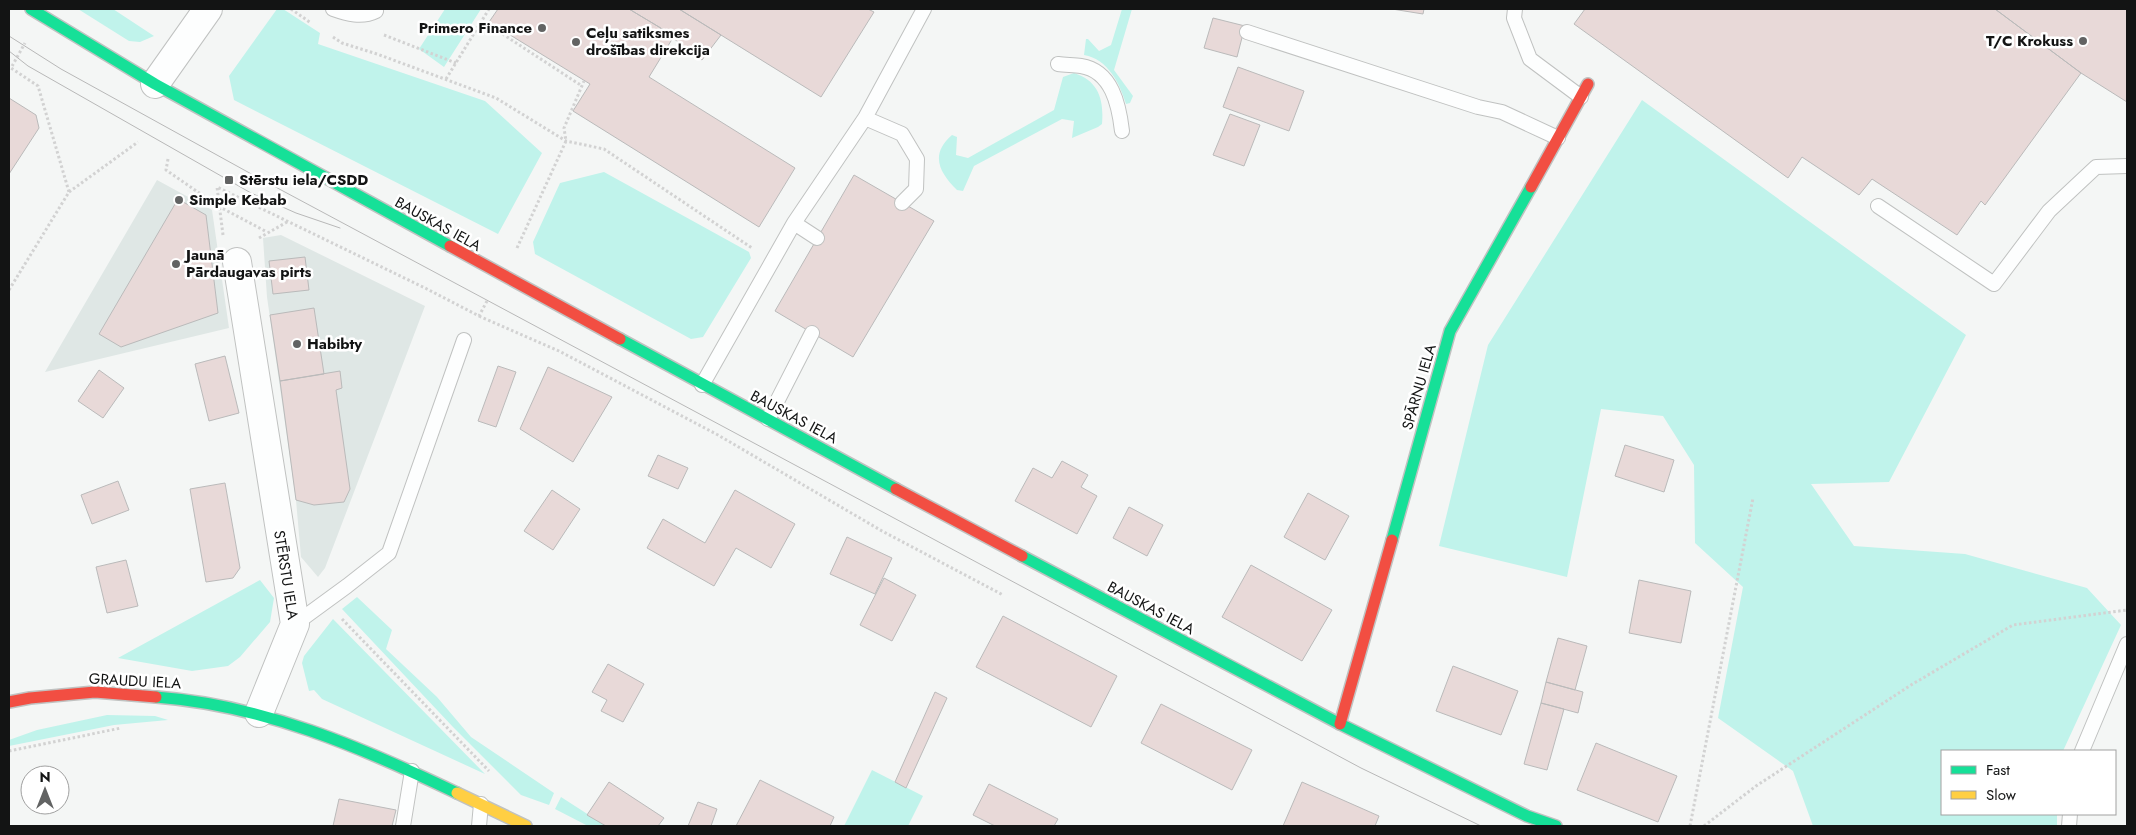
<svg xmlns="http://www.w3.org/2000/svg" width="2136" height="835" font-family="Jost,sans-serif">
	<rect width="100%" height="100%" fill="#f4f6f5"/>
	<path fill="#dfe7e5" d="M 157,180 L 212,210 L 229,328 L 45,372 Z
		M 281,235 L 425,306 L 325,568 L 318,577 L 301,557 L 296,500 L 267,297 L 263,238 Z"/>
	<path fill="#c0f3eb" d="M 78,9 L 113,9 L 154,36 L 140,42 L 129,41 Z
		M 277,9 L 283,9 L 320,33 L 318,44 L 485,101 L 542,153 L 498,234 L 234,100 L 229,76 Z
		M 445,9 L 481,9 L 444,67 L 419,49 Z
		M 1122,9 L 1132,9 L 1114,70 L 1133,96 L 1130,103 L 1126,104 C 1120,84 1108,59 1084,55 L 1086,39 L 1088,39 L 1099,51 L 1111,45 Z
		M 1074,73 C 1099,81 1104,100 1102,124 L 1098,127 L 1072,138 L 1074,121 L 1062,119 L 974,166 L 963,191 L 957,190 C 940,173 929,155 952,135 L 957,137 L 956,155 L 968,158 L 1054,110 L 1063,77 Z
		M 1642,100 L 1966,335 L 1889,482 L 1811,484 L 1854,546 L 1965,554 L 2087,588 L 2121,625 L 2063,751 L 1942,751 L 1942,814 L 2057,814 L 2057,825 L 1813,826 L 1793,771 L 1718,718 L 1743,587 L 1695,543 L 1694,465 L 1663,416 L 1601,409 L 1567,577 L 1439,546 L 1488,345 Z
		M 604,172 L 749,252 L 751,258 L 703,337 L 691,339 L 535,254 L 533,242 L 560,183 Z
		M 260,580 L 274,598 L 270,622 L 240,657 L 228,666 L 192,671 L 118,658 Z
		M 357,597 L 392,630 L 386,649 L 437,697 L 471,737 L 554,793 L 549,805 L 521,795 L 453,727 L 342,609 Z
		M 333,619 L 485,774 L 322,699 L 314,690 L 309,691 L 302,663 L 304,656 Z
		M 107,715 L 155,716 L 168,720 L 114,725 L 9,746 L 9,740 L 37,730 Z
		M 872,770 L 923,796 L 908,826 L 844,826 Z
		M 561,797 L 606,826 L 588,826 L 555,809 Z"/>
	<path fill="#e8d9d8" stroke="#bababa" d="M 498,9 L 629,9 L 674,36 L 649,77 L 795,168 L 759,227 L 573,111 L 590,84 L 489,22 Z
		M 629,9 L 679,9 L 721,35 L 702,60 L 673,38 L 674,36 Z
		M 679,9 L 868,9 L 874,12 L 821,97 Z
		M 1392,9 L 1424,9 L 1423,14 Z
		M 1585,9 L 1995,9 L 2081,73 L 1985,205 L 1981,201 L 1957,235 L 1872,179 L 1859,195 L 1802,157 L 1788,178 L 1574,24 Z
		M 1995,9 L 2127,9 L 2127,102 L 2081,73 Z
		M 1213,18 L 1245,26 L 1237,57 L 1204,48 Z
		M 1238,67 L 1304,91 L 1289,131 L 1223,107 Z
		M 9,98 L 36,115 L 39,128 L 9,174 Z
		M 1230,114 L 1260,125 L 1244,166 L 1213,155 Z
		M 854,175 L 934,221 L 853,357 L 775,311 Z
		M 178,199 L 206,215 L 218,313 L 121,347 L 99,334 Z
		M 305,257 L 309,290 L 273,294 L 269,261 Z
		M 314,308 L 324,374 L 280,381 L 270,315 Z
		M 225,356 L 239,413 L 209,421 L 195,364 Z
		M 498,366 L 516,372 L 496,427 L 478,421 Z
		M 548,367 L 612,397 L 573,462 L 520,429 Z
		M 99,370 L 124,388 L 103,418 L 78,401 Z
		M 340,371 L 342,388 L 336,390 L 350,489 L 344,502 L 314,505 L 296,500 L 280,381 Z
		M 1625,445 L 1674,460 L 1664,492 L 1615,476 Z
		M 658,455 L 688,468 L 678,489 L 648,476 Z
		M 1062,461 L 1088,475 L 1081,487 L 1097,496 L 1077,534 L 1015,501 L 1033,468 L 1052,478 Z
		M 118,481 L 129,510 L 92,524 L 81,495 Z
		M 225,483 L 240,568 L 233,578 L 206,582 L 190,489 Z
		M 552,490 L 580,509 L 553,550 L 524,531 Z
		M 735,490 L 795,524 L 771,568 L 736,548 L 714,586 L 647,548 L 663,519 L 705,543 Z
		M 1308,493 L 1349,516 L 1325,560 L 1284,537 Z
		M 1129,507 L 1163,525 L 1147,556 L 1113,538 Z
		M 847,537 L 892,558 L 875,594 L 830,574 Z
		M 126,560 L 138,606 L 107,613 L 96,567 Z
		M 1251,565 L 1332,610 L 1302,661 L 1222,617 Z
		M 884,578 L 916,595 L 892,641 L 860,625 Z
		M 1639,580 L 1691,591 L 1681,643 L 1629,633 Z
		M 1003,616 L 1117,676 L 1091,727 L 976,667 Z
		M 1558,638 L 1587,646 L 1575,690 L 1546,682 Z
		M 608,664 L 644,684 L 623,722 L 601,711 L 607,700 L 592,692 Z
		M 1453,666 L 1518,691 L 1501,735 L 1436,711 Z
		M 1546,682 L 1583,692 L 1578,713 L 1541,703 Z
		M 935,692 L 947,698 L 906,788 L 895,782 Z
		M 1541,703 L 1564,709 L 1547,770 L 1524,764 Z
		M 1161,704 L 1252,750 L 1232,790 L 1141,743 Z
		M 1596,743 L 1677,776 L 1658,822 L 1577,790 Z
		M 760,780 L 834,817 L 830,826 L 736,826 Z
		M 609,782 L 664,818 L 658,826 L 606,826 L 587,815 Z
		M 1302,782 L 1379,816 L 1375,826 L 1283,826 Z
		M 989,784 L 1058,819 L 1054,826 L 995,826 L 973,815 Z
		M 339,799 L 396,810 L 392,826 L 333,826 Z
		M 698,802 L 717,809 L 711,826 L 688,826 Z"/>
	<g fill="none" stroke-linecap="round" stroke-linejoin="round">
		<defs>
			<path id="lane" d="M 333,9 C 347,14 362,18 376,11
				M 1515,9 L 1514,18 L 1530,59 L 1581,97
				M 1247,32 L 1478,107 L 1502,112 L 1558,138
				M 1058,64 C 1065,65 1074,65 1081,66 C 1112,71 1119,105 1122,131
				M 865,118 L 902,134 L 917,159 L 916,189 L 902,203
				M 1878,206 L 1994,284 L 2049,211 L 2096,167 L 2127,166
				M 794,223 L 865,118 L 924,9
				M 702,385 L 794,223 L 817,238
				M 768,419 L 812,333
				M 295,624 L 347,586 L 389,553 L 464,340
				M 2082,751 L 2127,644
				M 403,826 L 412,771
				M 479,826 L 481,804
				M 2069,826 L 2070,814"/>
			<path id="street" d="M 155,84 L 208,9
				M 237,262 L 295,624 L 259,713"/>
			<path id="fast" d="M 31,9 L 155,84 L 450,246
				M 620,339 L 896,489
				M 1392,540 L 1450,331 L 1531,187
				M 1022,556 L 1340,724 L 1527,816 L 1556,826
				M 156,697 C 263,705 361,747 457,793"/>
			<path id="slow" d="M 457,793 L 526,826"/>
			<path id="jam" d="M 1531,187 L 1588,84
				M 450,246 L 620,339
				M 896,489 L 1022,556
				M 9,702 L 30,698 L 95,692 L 156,697
				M 1340,724 L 1392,540"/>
		</defs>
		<use href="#lane" stroke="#c0c2c1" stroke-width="16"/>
		<use href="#street" stroke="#c0c2c1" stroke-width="30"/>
		<use href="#fast" stroke="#c0c2c1" stroke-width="14"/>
		<use href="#slow" stroke="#c0c2c1" stroke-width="14"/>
		<use href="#jam" stroke="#c0c2c1" stroke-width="14"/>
		<path stroke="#d2d2d2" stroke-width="3" stroke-dasharray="2.5 2.5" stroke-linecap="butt" d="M 291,9 L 311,23
			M 480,23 L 504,35 L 582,86
			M 384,35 L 456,63
			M 333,37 L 342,43 L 377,54 L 496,98 L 566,141 L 604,149 L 752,248
			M 446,79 L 489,9
			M 168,159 L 166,170 L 218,206 L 267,232
			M 69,192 L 138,142
			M 223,235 L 217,187 L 427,289 L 479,316 L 487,301
			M 259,238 L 287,222
			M 517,248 L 566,141 L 564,128 L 584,81
			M 9,290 L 69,192 L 38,86 L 11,68 L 25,43
			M 479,316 L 559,351 L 718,435 L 882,531 L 1003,595
			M 342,619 L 489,771
			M 9,751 L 121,728
			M 1690,826 L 1753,498
			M 1704,826 L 1756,786 L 1911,685 L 2013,625 L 2127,610"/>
		<use href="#lane" stroke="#fdfefe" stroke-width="14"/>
		<use href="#street" stroke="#fdfefe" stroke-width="28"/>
		<use href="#fast" stroke="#16e098" stroke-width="11"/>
		<use href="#slow" stroke="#ffcf43" stroke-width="11"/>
		<use href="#jam" stroke="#f24e42" stroke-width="11"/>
		<path stroke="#b8b8b8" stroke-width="1" d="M 9,36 L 61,69 L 255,176 L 1361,768 L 1481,826
			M 9,51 L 28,66 L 251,193 L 296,213 L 340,228"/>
	</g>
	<g fill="#626363" stroke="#fff" stroke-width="2">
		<circle cx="542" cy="28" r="5"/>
		<circle cx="2083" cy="41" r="5"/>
		<circle cx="576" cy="42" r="5"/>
		<rect x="224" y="175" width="10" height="10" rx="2.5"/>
		<circle cx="179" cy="200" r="5"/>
		<circle cx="176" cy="264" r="5"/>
		<circle cx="297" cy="344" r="5"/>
	</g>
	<g text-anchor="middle" stroke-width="5" stroke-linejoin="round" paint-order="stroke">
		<g font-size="15" font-weight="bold" fill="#131414" stroke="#fff" text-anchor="start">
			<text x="532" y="33" text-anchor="end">Primero Finance</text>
			<text x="586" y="38">Ceļu satiksmes<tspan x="586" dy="17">drošības direkcija</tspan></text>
			<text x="2073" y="46" text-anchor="end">T/C Krokuss</text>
			<text x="239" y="185">Stērstu iela/CSDD</text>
			<text x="189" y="205">Simple Kebab</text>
			<text x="186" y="260">Jaunā<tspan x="186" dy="17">Pārdaugavas pirts</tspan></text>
			<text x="307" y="349">Habibty</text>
		</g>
		<g font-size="15" fill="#131414" stroke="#fff">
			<text transform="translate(438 224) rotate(29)" y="5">BAUSKAS IELA</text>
			<text transform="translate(1419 387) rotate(-74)" y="5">SPĀRNU IELA</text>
			<text transform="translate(794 417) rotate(28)" y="5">BAUSKAS IELA</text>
			<text transform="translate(286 575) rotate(81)" y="5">STĒRSTU IELA</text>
			<text transform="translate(1151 608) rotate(28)" y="5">BAUSKAS IELA</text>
			<text transform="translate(135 681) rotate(3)" y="5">GRAUDU IELA</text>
		</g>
	</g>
	<rect width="2136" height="835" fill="none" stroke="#131414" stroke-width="20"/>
	<rect x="1941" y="750" width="175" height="65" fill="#ffffff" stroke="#a1a1a1"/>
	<rect x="1951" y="766" width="25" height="8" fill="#16e098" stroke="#a1a1a1"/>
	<text x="1986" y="775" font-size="15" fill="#131414">Fast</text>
	<rect x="1951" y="791" width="25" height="8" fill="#ffcf43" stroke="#a1a1a1"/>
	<text x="1986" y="800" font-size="15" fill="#131414">Slow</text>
	<g transform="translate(45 790)"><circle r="24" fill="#ffffff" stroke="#a1a1a1"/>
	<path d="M0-4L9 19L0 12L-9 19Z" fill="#626363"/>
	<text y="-8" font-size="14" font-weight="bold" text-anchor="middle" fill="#131414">N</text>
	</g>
</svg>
